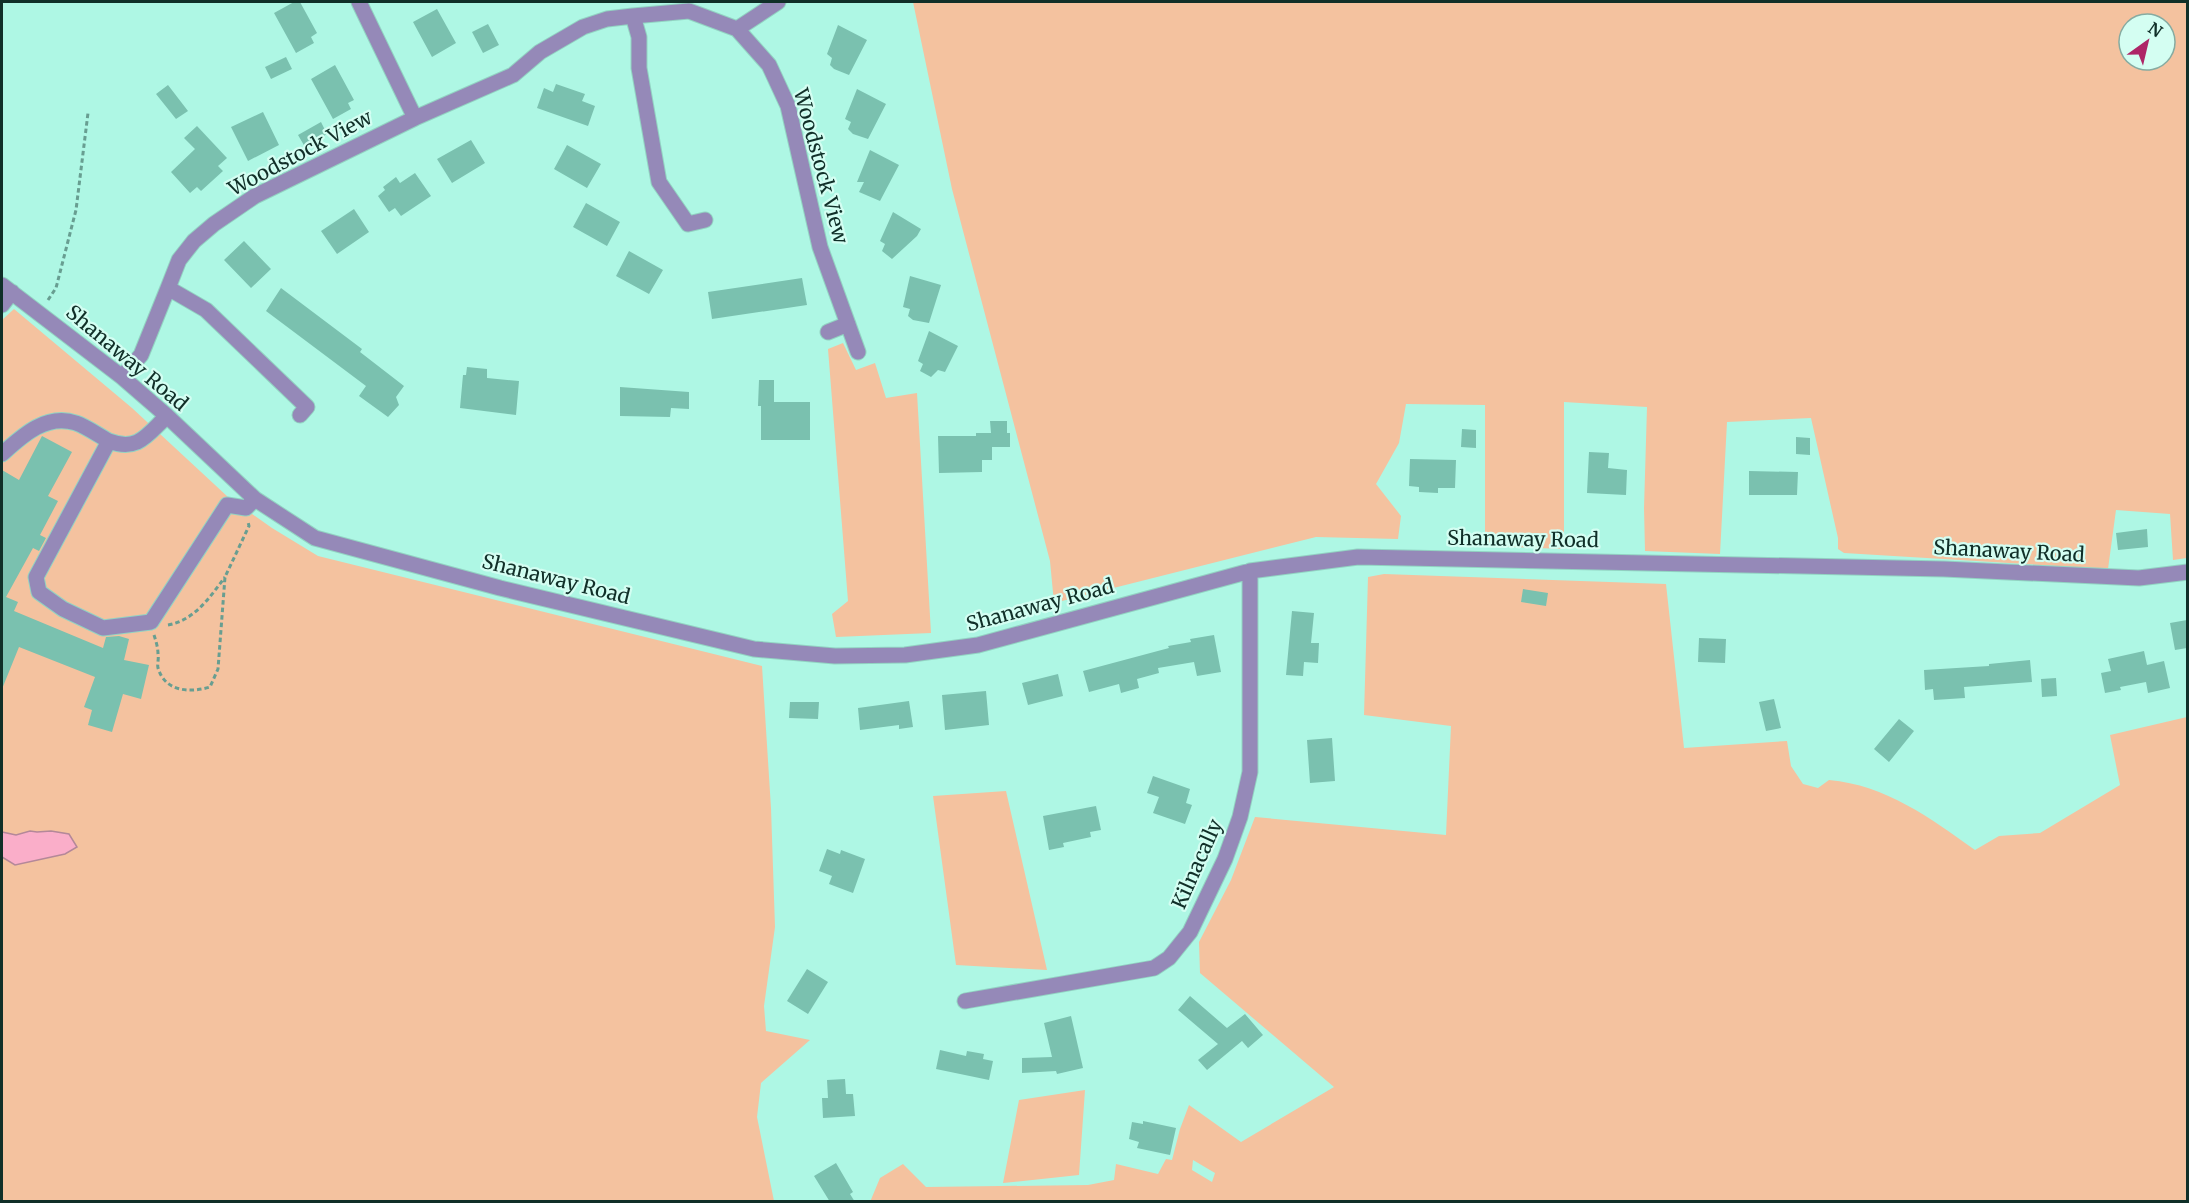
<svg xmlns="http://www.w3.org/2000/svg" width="2189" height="1203" font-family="Merriweather,serif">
	<rect width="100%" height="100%" fill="#aef7e4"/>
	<path fill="#f4c29f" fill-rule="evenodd" d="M 913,2 L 2187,2 L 2187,558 L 2173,560 L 2170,514 L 2116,510 L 2108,569 L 1844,553 L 1838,549 L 1838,538 L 1811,418 L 1727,422 L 1720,554 L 1645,551 L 1644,508 L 1647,407 L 1564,402 L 1564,549 L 1485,546 L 1485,405 L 1406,404 L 1399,443 L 1376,484 L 1401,516 L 1398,539 L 1316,537 L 1054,603 L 1050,561 L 952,189 ZM 2129,24 L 2165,24 L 2165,60 L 2129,60 Z
		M 14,309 L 132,408 L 228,497 L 272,528 L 318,556 L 762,666 L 771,808 L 775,927 L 764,1006 L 766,1031 L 810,1040 L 761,1083 L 757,1117 L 774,1201 L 2,1201 L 2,320 Z
		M 843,343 L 856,370 L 875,363 L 886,398 L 917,393 L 931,633 L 836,637 L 832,614 L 848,601 L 828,349 Z
		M 1384,574 L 1666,584 L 1684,748 L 1787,741 L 1791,766 L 1803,784 L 1818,788 L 1829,780 C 1886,785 1930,818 1975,850 L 1999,836 L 2040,833 L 2120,785 L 2110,735 L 2187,717 L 2187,1201 L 870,1202 L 880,1178 L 903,1164 L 926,1187 L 1088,1185 L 1114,1180 L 1116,1164 L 1158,1174 L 1166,1159 L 1172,1160 L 1180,1129 L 1189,1105 L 1241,1142 L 1334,1087 L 1200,973 L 1199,942 L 1231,880 L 1255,817 L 1446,835 L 1451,726 L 1364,715 L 1368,577 ZM 1193,1160 L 1215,1173 L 1212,1182 L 1192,1170 Z
		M 1006,791 L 1047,970 L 956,965 L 933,796 Z
		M 1085,1090 L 1079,1175 L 1003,1183 L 1019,1100 Z"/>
	<path fill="#faaec9" stroke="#b48899" stroke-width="1.5" d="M 30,831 L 37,832 L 51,831 L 69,834 L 77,847 L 65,854 L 15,865 L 2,857 L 2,832 L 16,835 Z"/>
	<path fill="#7ac1af" d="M 294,2 L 300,2 L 317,33 L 311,37 L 314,43 L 296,53 L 274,13 Z
		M 437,9 L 456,43 L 432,57 L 413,22 Z
		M 488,24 L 499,45 L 483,53 L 472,32 Z
		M 838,25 L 867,40 L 849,75 L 834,69 L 830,65 L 832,58 L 827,54 Z
		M 286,57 L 292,69 L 271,79 L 265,67 Z
		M 335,65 L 354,100 L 348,103 L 351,109 L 333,119 L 311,79 Z
		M 556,84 L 585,94 L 582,101 L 595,106 L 588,126 L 537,108 L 544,88 L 553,92 Z
		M 168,85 L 188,111 L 176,119 L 156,94 Z
		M 857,89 L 886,104 L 868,139 L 853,134 L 848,129 L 851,122 L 845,119 Z
		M 263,112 L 279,145 L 248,161 L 231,127 Z
		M 321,122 L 327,134 L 305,147 L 298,135 Z
		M 197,126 L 227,158 L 218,166 L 223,171 L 201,191 L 197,187 L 190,193 L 171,172 L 195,149 L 184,138 Z
		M 471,140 L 485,163 L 452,183 L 437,159 Z
		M 567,145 L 601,164 L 587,188 L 554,169 Z
		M 870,150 L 899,165 L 880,201 L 859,192 L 864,182 L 857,182 Z
		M 415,173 L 431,196 L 401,216 L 395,208 L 389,212 L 378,196 L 385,190 L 383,187 L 396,177 L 400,183 Z
		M 586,203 L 620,222 L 607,246 L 573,227 Z
		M 354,209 L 369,232 L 337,254 L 321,231 Z
		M 893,212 L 921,229 L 917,236 L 892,259 L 882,251 L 885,244 L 880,241 Z
		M 244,241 L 271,269 L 251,288 L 224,260 Z
		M 629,251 L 663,270 L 649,294 L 616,276 Z
		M 910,276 L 941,285 L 929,323 L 913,320 L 908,316 L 910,309 L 903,307 Z
		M 802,278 L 807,305 L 712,319 L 708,292 Z
		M 281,288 L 362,349 L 360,352 L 404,386 L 396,397 L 399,405 L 388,417 L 359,396 L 366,386 L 266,311 Z
		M 929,331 L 958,346 L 945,372 L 938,370 L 931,377 L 920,371 L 923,364 L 918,361 Z
		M 467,367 L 487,369 L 487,378 L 519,381 L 516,415 L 460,408 L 463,375 L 466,375 Z
		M 759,380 L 774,380 L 774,402 L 810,402 L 810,440 L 761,440 L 761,406 L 758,406 Z
		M 620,387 L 689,392 L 689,409 L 671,408 L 670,417 L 620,416 Z
		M 990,421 L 1007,421 L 1007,433 L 1010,433 L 1010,447 L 992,447 L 992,460 L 982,460 L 982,472 L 939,473 L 938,436 L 976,436 L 976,433 L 991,433 Z
		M 1462,429 L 1476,430 L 1476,448 L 1461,447 Z
		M 42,436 L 72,452 L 48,496 L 58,501 L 40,535 L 46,538 L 39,551 L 33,548 L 6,597 L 18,602 L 14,611 L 103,648 L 106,637 L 119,636 L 129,639 L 124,660 L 149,665 L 141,699 L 123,694 L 112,732 L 88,725 L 92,710 L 84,707 L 95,677 L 19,647 L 2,689 L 2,470 L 19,480 Z
		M 1796,437 L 1810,438 L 1810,455 L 1796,454 Z
		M 1589,452 L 1609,453 L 1608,468 L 1627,470 L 1626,495 L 1587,493 Z
		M 1410,459 L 1456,460 L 1455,488 L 1438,488 L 1438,493 L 1419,492 L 1419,487 L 1409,486 Z
		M 1749,471 L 1798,472 L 1797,495 L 1749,495 Z
		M 2147,529 L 2148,547 L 2118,550 L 2116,533 Z
		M 1523,589 L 1548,593 L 1546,606 L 1521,602 Z
		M 1292,611 L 1314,613 L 1311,643 L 1319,643 L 1318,663 L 1304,662 L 1303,676 L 1286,675 Z
		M 2187,620 L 2187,648 L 2175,650 L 2170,623 Z
		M 1214,635 L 1221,672 L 1197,676 L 1194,662 L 1158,668 L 1159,673 L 1137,679 L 1139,688 L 1121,693 L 1119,684 L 1089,692 L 1083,671 L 1169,648 L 1168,646 L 1191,642 L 1190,639 Z
		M 1699,638 L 1726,639 L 1725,663 L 1698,662 Z
		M 2144,651 L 2147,665 L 2164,661 L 2170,688 L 2148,693 L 2146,682 L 2120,687 L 2121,690 L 2105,693 L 2101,673 L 2111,671 L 2108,659 Z
		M 2030,660 L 2032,682 L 1964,687 L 1965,698 L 1934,700 L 1933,689 L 1925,690 L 1924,670 L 1989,666 L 1989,664 Z
		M 1058,674 L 1063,696 L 1028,705 L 1022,683 Z
		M 2056,678 L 2057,696 L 2042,697 L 2041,679 Z
		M 986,691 L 989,725 L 945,730 L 942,695 Z
		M 1774,699 L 1781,728 L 1766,731 L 1759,702 Z
		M 909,701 L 913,727 L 899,729 L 899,725 L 860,730 L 858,708 Z
		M 790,702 L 819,702 L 818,719 L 789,718 Z
		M 1899,719 L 1914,731 L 1889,762 L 1874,749 Z
		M 1332,738 L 1335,781 L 1310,783 L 1307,740 Z
		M 1153,776 L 1190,789 L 1186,803 L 1192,805 L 1185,824 L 1153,813 L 1159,797 L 1147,793 Z
		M 1096,806 L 1101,830 L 1090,832 L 1091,837 L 1063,843 L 1064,847 L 1049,850 L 1043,816 Z
		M 827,849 L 840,854 L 841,850 L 865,859 L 853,893 L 829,884 L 832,876 L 819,871 Z
		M 807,969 L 828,982 L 808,1014 L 787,1001 Z
		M 1190,996 L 1227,1028 L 1245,1014 L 1263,1035 L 1248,1048 L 1242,1041 L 1207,1070 L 1198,1060 L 1218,1044 L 1178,1010 Z
		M 1071,1016 L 1083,1068 L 1057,1074 L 1056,1071 L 1022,1073 L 1022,1058 L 1052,1057 L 1044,1023 Z
		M 940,1050 L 966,1056 L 967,1051 L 984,1054 L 983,1059 L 993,1061 L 989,1080 L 936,1069 Z
		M 845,1079 L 846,1094 L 853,1094 L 855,1116 L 823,1118 L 822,1098 L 828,1098 L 827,1080 Z
		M 1143,1121 L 1176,1128 L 1170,1155 L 1137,1148 L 1139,1142 L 1129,1139 L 1132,1122 L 1143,1124 Z
		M 836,1163 L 853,1192 L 850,1194 L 855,1202 L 830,1202 L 814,1176 Z"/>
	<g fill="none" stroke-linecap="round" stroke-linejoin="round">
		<defs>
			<path id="minor" d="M 359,2 L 415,118
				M 778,2 L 737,29 L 769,65 L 788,106 L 820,247 L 858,352
				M 633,16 L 689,11 L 737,29
				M 2,285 L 122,377 L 167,416 L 255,499 L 315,538 L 500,588 L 754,649 L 835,656 L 905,655 L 978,645 L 1250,571 L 1358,557 L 1944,569 L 2139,578 L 2188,572
				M 168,288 L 179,260 L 194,241 L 214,224 L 255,196 L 415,118 L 513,75 L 540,52 L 583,27 L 607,19 L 633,16 L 639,37 L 639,68 L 659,182 L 688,224 L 705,220
				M 2,305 L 12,292
				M 828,332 L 848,324
				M 122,377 L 141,355 L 168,288 L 206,310 L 307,407 L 300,415
				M 167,416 C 147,435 138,452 109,441 L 36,577 L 39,592 L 63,609 L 103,628 L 151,622 L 227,505 L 246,508 L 255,499
				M 2,454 C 22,436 46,413 76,423 C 87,427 98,435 109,441
				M 965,1001 L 1154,968 L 1169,958 L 1190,932 L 1225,859 L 1240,817 L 1250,772 L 1250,571"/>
		</defs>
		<use href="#minor" stroke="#92d3c2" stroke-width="17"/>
		<path stroke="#689e91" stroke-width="3" stroke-dasharray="4.5 3" stroke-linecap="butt" d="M 48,300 L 56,288 L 76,210 L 88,113
			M 168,625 C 195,620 210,597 225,577
			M 154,635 C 156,641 158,648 158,654 C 159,659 157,664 158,668 C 165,692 190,693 210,687 L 218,669 L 225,577 L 249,526 L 248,522"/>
		<use href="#minor" stroke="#9589b8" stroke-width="15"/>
	</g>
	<g text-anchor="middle" stroke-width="4.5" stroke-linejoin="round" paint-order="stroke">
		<g font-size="20" fill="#102f28" stroke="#d4fef2">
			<text transform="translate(300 153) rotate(-28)" y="7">Woodstock View</text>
			<text transform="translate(821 166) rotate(75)" y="7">Woodstock View</text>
			<text transform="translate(127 358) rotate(40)" y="7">Shanaway Road</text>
			<text transform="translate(1523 539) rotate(1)" y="7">Shanaway Road</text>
			<text transform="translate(2009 551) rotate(3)" y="7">Shanaway Road</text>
			<text transform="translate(556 579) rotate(14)" y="7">Shanaway Road</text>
			<text transform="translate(1040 605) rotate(-15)" y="7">Shanaway Road</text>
			<text transform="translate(1197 864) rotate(-66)" y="7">Kilnacally</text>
		</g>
	</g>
	<rect width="2189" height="1203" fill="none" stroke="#102f28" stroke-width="6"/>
	<g transform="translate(2147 42) rotate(34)"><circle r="28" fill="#d4fef2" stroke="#86aba1" stroke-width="1.5"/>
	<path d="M0-4.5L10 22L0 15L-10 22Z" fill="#ae2567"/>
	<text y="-9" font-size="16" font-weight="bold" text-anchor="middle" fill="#102f28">N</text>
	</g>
</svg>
